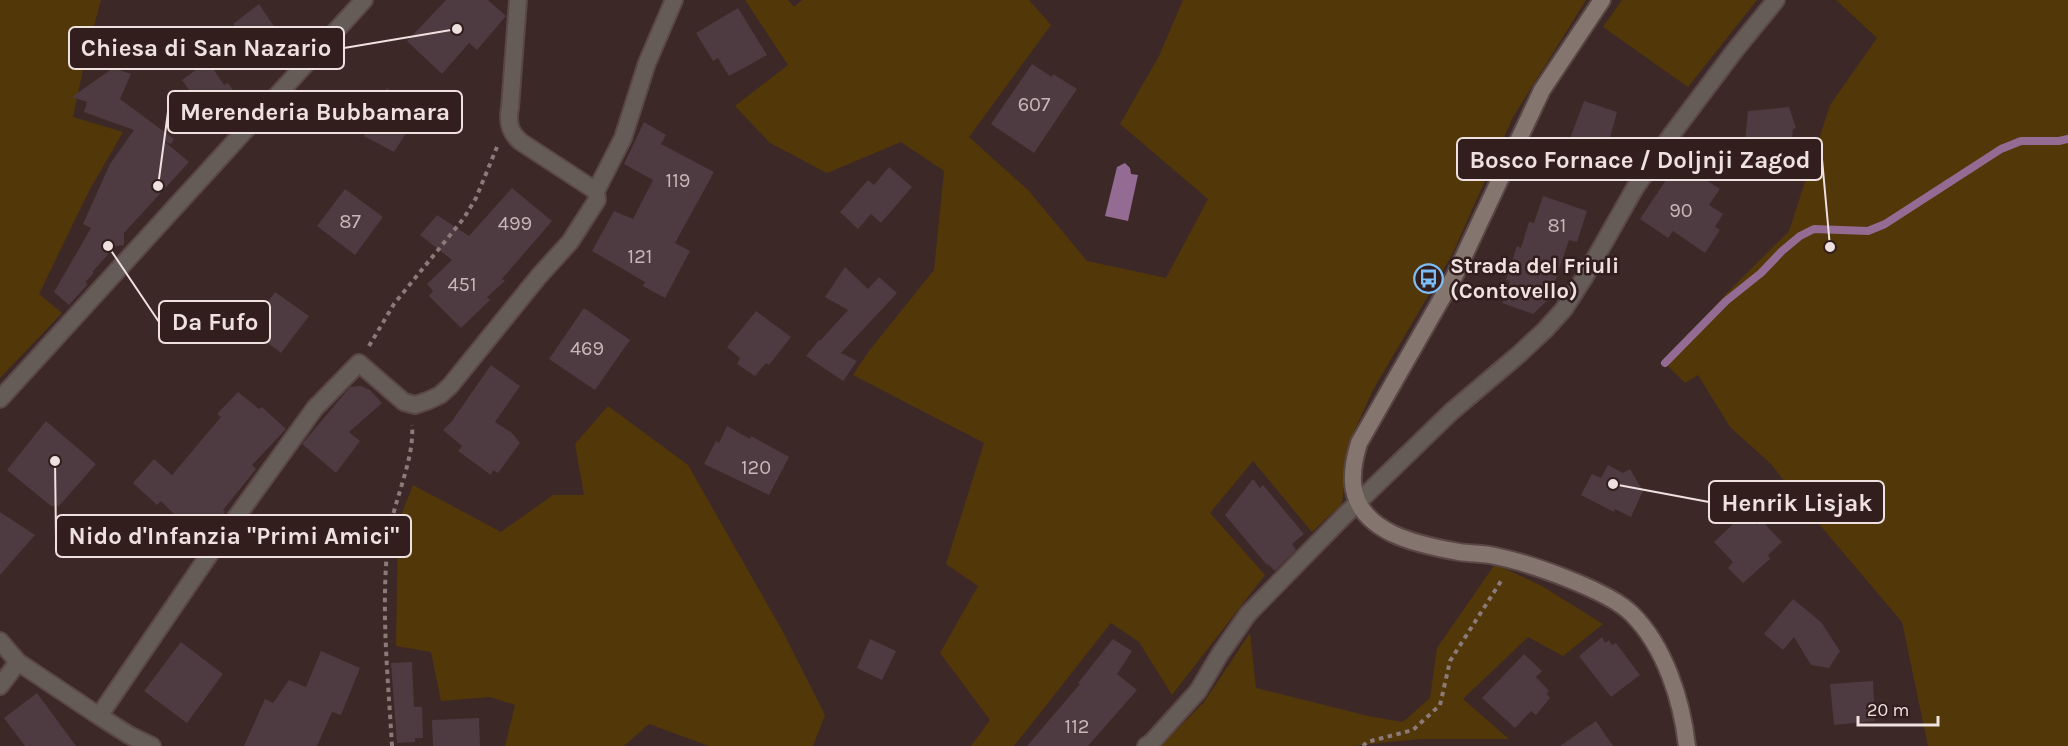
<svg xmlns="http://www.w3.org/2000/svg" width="2068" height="746" font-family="Karla,sans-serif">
	<rect width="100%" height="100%" fill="#3c2827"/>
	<path fill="#523709" d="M 0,0 L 101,0 L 85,60 L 73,117 L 123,132 L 89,191 L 39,294 L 62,313 L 0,378 Z
		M 745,0 L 788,0 L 794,7 L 802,0 L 1029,0 L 1051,25 L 969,137 L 1028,190 L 1087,261 L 1166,278 L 1208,199 L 1120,124 L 1159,56 L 1183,0 L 1586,0 L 1513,117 L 1452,255 L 1373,390 L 1348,445 L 1342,504 L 1312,532 L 1253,461 L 1210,513 L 1265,575 L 1172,695 L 1139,642 L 1111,623 L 1014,746 L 971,746 L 990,720 L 940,653 L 978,586 L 946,564 L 984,443 L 853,375 L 869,351 L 934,270 L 944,171 L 901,142 L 827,173 L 770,143 L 735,106 L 788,65 Z
		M 1622,0 L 1757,0 L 1688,87 L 1603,27 Z
		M 1836,0 L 2068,0 L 2068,746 L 1928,746 L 1902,622 L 1808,511 L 1771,464 L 1730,427 L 1698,375 L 1685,383 L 1665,363 L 1725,295 L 1789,231 L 1830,105 L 1877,38 Z
		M 608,406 L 688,465 L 782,630 L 825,715 L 813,746 L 709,746 L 649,724 L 624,746 L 505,746 L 515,705 L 490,697 L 441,701 L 431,652 L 396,646 L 398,523 L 413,485 L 501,532 L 553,495 L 584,495 L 575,444 Z
		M 1495,564 L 1542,586 L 1603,624 L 1563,656 L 1528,637 L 1463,699 L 1509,739 L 1420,739 L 1352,746 L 1161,746 L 1204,702 L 1250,633 L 1256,688 L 1368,716 L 1403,722 L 1430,698 L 1437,648 Z"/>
	<path fill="#946b92" d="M 1125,163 L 1130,168 L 1131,174 L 1138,175 L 1128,221 L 1105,216 L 1117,167 Z"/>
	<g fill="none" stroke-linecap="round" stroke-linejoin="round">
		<path stroke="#946b92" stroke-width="8" d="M 1665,363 L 1726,301 L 1761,273 L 1782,251 L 1800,236 L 1814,229 L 1868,231 L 1885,224 L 2001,149 L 2021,141 L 2059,141 L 2068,139"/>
	</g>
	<path fill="#4e3a41" d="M 446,0 L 488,0 L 506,16 L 477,50 L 469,43 L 442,74 L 407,41 Z
		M 259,4 L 275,28 L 279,26 L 299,51 L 273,70 L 257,48 L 253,50 L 233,24 Z
		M 738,8 L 767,55 L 729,76 L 718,58 L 713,61 L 696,33 Z
		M 208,61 L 224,85 L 228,83 L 247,110 L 221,127 L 205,105 L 201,107 L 182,80 Z
		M 1032,64 L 1052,77 L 1053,74 L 1077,89 L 1034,153 L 991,124 Z
		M 113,68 L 131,74 L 120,99 L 174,139 L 171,144 L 164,141 L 189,162 L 124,233 L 124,245 L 116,246 L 93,271 L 93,274 L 86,281 L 87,285 L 69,305 L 54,292 L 91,228 L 83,224 L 110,164 L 134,130 L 84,112 L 87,102 L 72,97 Z
		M 387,88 L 421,110 L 394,152 L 364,136 L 370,124 L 366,122 Z
		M 1584,101 L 1617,112 L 1608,145 L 1613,146 L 1605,169 L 1564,155 Z
		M 1789,107 L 1796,128 L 1793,129 L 1788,177 L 1742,172 L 1748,111 Z
		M 644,122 L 666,135 L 661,144 L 714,172 L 675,243 L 690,251 L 665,298 L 643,286 L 645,282 L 592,251 L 614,211 L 633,219 L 653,180 L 624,164 Z
		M 1678,162 L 1720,189 L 1709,205 L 1723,214 L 1715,227 L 1720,230 L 1705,253 L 1673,231 L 1668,238 L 1640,219 Z
		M 889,167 L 912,187 L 881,223 L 871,214 L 858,229 L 840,212 L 868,180 L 874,185 Z
		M 512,188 L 552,221 L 502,279 L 505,281 L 487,297 L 490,300 L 461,328 L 429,296 L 433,291 L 427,284 L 452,260 L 420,235 L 437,215 L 469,236 Z
		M 345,189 L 383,217 L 355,255 L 317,226 Z
		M 1543,196 L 1587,211 L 1577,242 L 1569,240 L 1549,299 L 1533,314 L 1502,303 L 1510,281 L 1506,280 L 1517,246 L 1521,248 L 1529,222 L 1534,223 Z
		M 845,267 L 868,289 L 879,277 L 897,293 L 841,353 L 857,361 L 843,381 L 806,356 L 819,340 L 820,341 L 848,310 L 825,297 Z
		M 275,292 L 309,316 L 281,353 L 249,328 Z
		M 584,308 L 630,340 L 595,390 L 549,359 Z
		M 756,311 L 791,337 L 769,365 L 766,363 L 755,376 L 737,364 L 740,358 L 727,347 Z
		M 491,365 L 520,386 L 495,422 L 512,433 L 520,443 L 498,473 L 493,470 L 491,475 L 458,451 L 462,446 L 443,430 L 452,421 Z
		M 361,386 L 370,390 L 382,403 L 349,432 L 360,441 L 336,473 L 302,444 L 350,387 Z
		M 238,392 L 259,409 L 262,407 L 286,429 L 252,465 L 256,469 L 223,510 L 225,512 L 205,535 L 183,516 L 180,520 L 161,501 L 157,505 L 133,483 L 154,459 L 172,475 L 221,417 L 217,414 Z
		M 46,421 L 96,464 L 59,506 L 51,506 L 7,470 Z
		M 727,426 L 750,439 L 751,436 L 789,457 L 769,495 L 704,464 L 716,441 L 719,443 Z
		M 1608,465 L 1623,473 L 1630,469 L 1643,491 L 1631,517 L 1615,509 L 1614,512 L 1581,495 L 1592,474 L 1601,478 Z
		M 1253,479 L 1260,488 L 1263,485 L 1304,534 L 1292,544 L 1296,550 L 1275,571 L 1268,564 L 1267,565 L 1225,515 Z
		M 0,512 L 35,535 L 0,575 Z
		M 1746,512 L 1757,525 L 1762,521 L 1782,542 L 1768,555 L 1770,559 L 1743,583 L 1728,568 L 1733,562 L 1714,542 Z
		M 1793,599 L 1821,622 L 1840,651 L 1829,668 L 1811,665 L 1794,637 L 1783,650 L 1764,634 Z
		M 1602,637 L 1605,643 L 1609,640 L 1612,645 L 1616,643 L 1640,675 L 1611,697 L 1579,656 Z
		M 870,639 L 896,651 L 882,680 L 857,668 Z
		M 1113,639 L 1132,651 L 1117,674 L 1137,690 L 1088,746 L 1027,746 L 1080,684 L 1078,683 Z
		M 181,642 L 223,674 L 187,723 L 144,691 Z
		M 321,651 L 360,668 L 341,715 L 332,712 L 317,746 L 244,746 L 265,699 L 273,703 L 289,680 L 306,687 Z
		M 1524,654 L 1542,671 L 1536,677 L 1549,691 L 1547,694 L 1550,698 L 1536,715 L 1531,711 L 1515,728 L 1482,698 Z
		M 412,662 L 414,707 L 422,707 L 423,738 L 415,738 L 415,742 L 397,743 L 391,663 Z
		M 1873,681 L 1875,721 L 1834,725 L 1830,684 Z
		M 37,693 L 76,746 L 25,746 L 4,718 Z
		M 479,718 L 480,746 L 433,746 L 432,720 Z
		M 1596,721 L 1613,746 L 1560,746 Z"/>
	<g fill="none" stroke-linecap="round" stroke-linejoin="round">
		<defs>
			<path id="minor" d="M 518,0 L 510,108 C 507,123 510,133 521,142 L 596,191
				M 0,399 L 364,0
				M 0,641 L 18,662 L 99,716 L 209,555 L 315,408 L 359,363 L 404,402 L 415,405 L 427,401 L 440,395 L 450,386 L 539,276 L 570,242 L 597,200 L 596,191 L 623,138 L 647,63 L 674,0
				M 0,686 L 18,662
				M 99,716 L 129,735 L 152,746
				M 1146,746 L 1152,742 L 1198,691 L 1220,654 L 1248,614 L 1343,517 L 1451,412 L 1517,356 L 1545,330 L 1564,309 L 1584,278 L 1635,188 L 1672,134 L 1736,49 L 1776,0"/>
			<path id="secondary" d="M 1602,0 L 1542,90 L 1454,277 L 1359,443 C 1355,456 1352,469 1353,483 C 1357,533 1419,545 1459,552 C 1471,554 1483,553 1495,556 C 1529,563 1608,590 1632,614 C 1665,647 1682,701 1687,746"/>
		</defs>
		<use href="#minor" stroke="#594645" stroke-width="20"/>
		<use href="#secondary" stroke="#594645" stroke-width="20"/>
		<path stroke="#8b7a79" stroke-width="4" stroke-dasharray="4.5 4.5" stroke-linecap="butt" d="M 369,346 L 394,304 L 464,218 L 476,198 L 497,147
			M 392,746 C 388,676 380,604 389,534 C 394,500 415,458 412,425
			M 1363,746 L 1367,742 L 1413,730 L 1440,705 L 1450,661 L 1503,578"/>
		<use href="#minor" stroke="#655c57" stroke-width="16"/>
		<use href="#secondary" stroke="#84756e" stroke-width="16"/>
	</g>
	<defs>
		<symbol id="bus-ring" viewBox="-11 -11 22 22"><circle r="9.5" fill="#321e1d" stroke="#7dbef9" stroke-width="1.5"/><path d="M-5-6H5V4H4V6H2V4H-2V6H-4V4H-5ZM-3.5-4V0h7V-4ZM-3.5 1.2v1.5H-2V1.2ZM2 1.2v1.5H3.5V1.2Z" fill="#7dbef9"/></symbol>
	</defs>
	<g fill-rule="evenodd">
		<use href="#bus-ring" x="1412" y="262" width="33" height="33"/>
	</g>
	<g text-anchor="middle" stroke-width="5" stroke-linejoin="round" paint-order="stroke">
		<g font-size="20" fill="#c7b7b8">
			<text x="1034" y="111">607</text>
			<text x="678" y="187">119</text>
			<text x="1681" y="217">90</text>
			<text x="350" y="228">87</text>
			<text x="515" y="230">499</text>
			<text x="1557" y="232">81</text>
			<text x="640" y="263">121</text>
			<text x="462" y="291">451</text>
			<text x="587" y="355">469</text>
			<text x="756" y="474">120</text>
			<text x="1077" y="733">112</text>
		</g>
		<g font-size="22" font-weight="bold" fill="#efe1e0" stroke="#321e1d" text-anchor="start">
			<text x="1450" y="273">Strada del Friuli<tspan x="1450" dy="25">(Contovello)</tspan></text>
		</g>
	</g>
	<path fill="none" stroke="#efe1e0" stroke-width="2" d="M457 29L344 48M158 186L168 112M1830 247L1822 159M108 246L159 322M1613 484L1709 502M55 461L56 536"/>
	<g fill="#efe1e0" stroke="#321e1d" stroke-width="2">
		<circle cx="457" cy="29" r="6"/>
		<circle cx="158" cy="186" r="6"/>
		<circle cx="1830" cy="247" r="6"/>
		<circle cx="108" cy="246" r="6"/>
		<circle cx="1613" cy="484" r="6"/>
		<circle cx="55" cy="461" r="6"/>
	</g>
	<g fill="#321e1d" stroke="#efe1e0" stroke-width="2">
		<rect x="69" y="27" width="275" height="42" rx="6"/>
		<rect x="168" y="91" width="294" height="42" rx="6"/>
		<rect x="1457" y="138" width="365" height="42" rx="6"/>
		<rect x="159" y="301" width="111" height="42" rx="6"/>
		<rect x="1709" y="481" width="175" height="42" rx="6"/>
		<rect x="56" y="515" width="355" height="42" rx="6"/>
	</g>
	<g font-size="24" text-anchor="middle" font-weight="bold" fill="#efe1e0">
		<text x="206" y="56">Chiesa di San Nazario</text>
		<text x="315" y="120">Merenderia Bubbamara</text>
		<text x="1640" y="168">Bosco Fornace / Doljnji Zagod</text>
		<text x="215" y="330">Da Fufo</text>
		<text x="1797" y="511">Henrik Lisjak</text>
		<text x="234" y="544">Nido d'Infanzia "Primi Amici"</text>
	</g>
	<path d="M1858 716v9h80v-9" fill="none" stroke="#efe1e0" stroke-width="3"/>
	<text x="1867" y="716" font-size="18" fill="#efe1e0" stroke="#321e1d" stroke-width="4.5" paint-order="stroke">20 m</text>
</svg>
